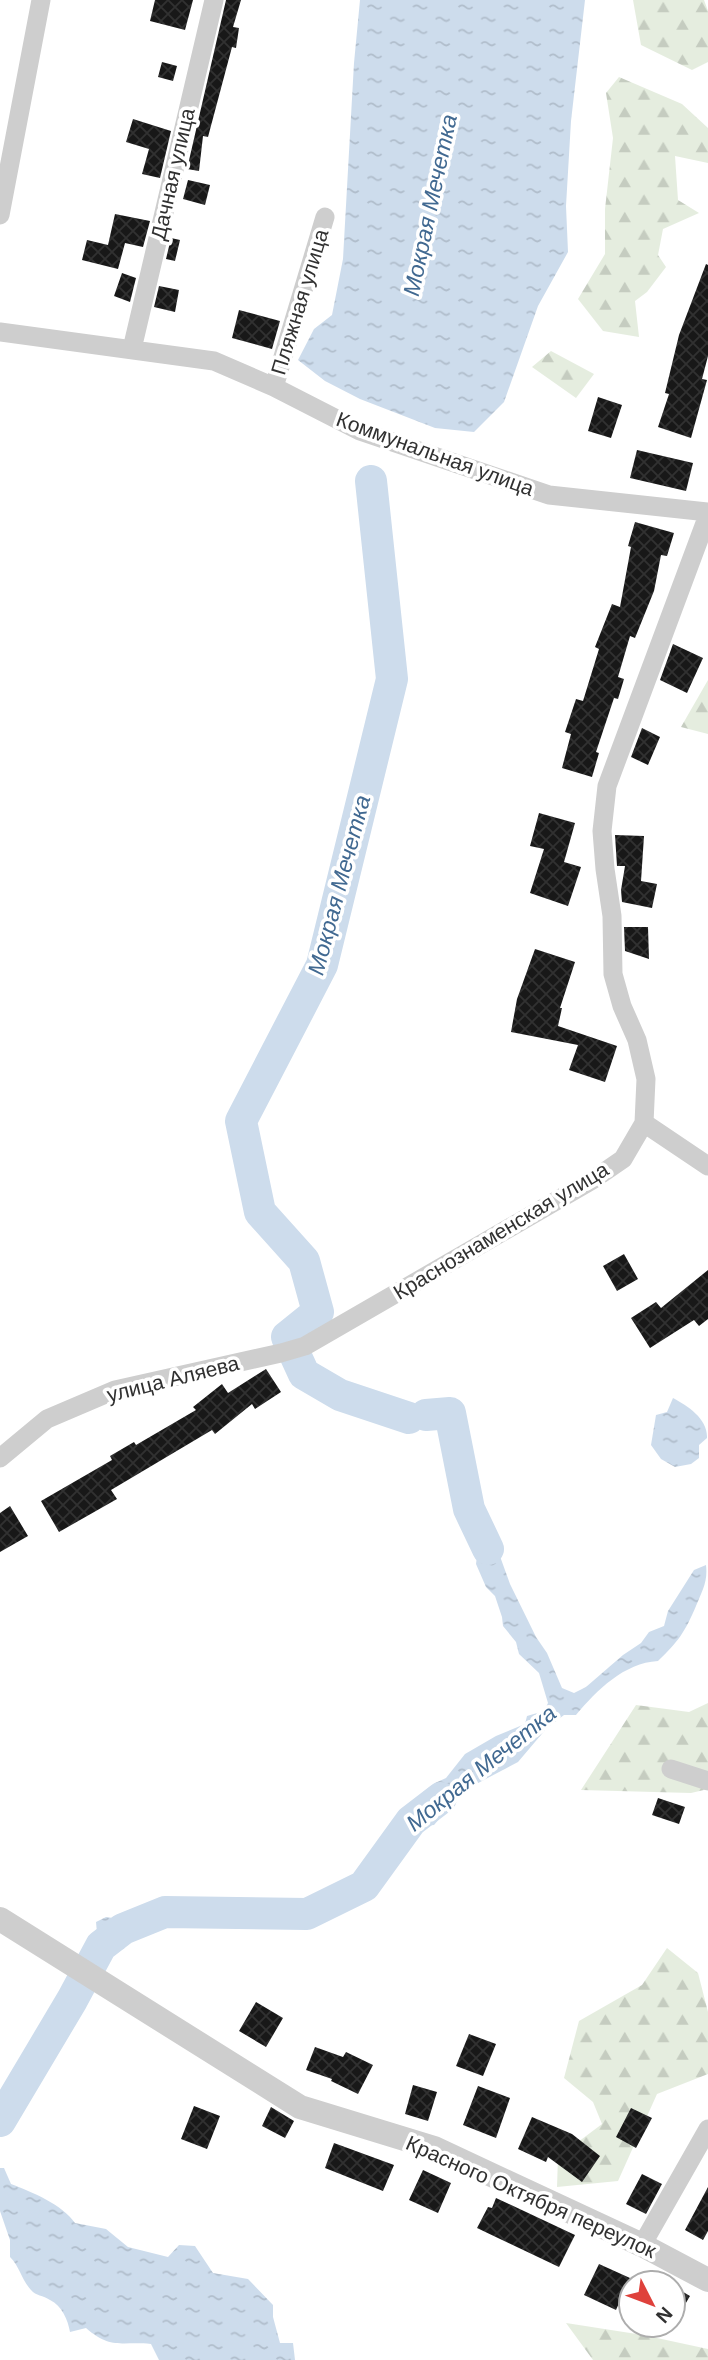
<svg xmlns="http://www.w3.org/2000/svg" width="708" height="2360" font-family="Helvetica,sans-serif">
	<defs>
		<pattern id="forest-firs" width="22" height="20" patternUnits="userSpaceOnUse" patternTransform="scale(1.75)"><rect width="22" height="20" fill="#e5eddf"/><path d="M5 1l3.5 6h-7zM16 11l3.5 6h-7z" fill="#c5ccc0"/></pattern>
		<pattern id="water-ripples" width="26" height="14" patternUnits="userSpaceOnUse" patternTransform="scale(1.75)"><rect width="26" height="14" fill="#cddcec"/><path d="M2 4q2-2 4 0t4 0M15 11q2-2 4 0t4 0" fill="none" stroke="#b0bdcb"/></pattern>
		<pattern id="building-cross-hatch" width="8" height="8" patternUnits="userSpaceOnUse" patternTransform="scale(1.75)"><rect width="8" height="8" fill="#181818"/><path d="M0 0l8 8M0 8l8-8" fill="none" stroke="#313131"/></pattern>
	</defs>
	<rect width="100%" height="100%" fill="#fff"/>
	<path fill="url(#forest-firs)" d="M 633,0 L 704,0 L 708,11 L 708,62 L 692,70 L 641,45 Z
		M 619,77 L 682,104 L 708,128 L 708,163 L 675,156 L 678,200 L 699,213 L 663,229 L 658,255 L 666,267 L 647,292 L 635,301 L 639,337 L 603,331 L 578,299 L 605,254 L 605,209 L 613,138 L 606,93 Z
		M 551,351 L 594,374 L 576,398 L 532,367 Z
		M 708,680 L 708,734 L 681,727 Z
		M 708,1703 L 708,1789 L 691,1793 L 581,1790 L 636,1705 L 689,1712 Z
		M 667,1948 L 698,1973 L 708,2012 L 708,2074 L 657,2094 L 618,2181 L 557,2187 L 558,2157 L 602,2124 L 593,2102 L 564,2078 L 579,2021 L 642,1985 Z
		M 566,2323 L 643,2335 L 708,2349 L 708,2360 L 593,2360 Z"/>
	<path fill="url(#water-ripples)" d="M 360,0 L 585,0 L 571,121 L 566,206 L 568,252 L 538,306 L 504,402 L 474,432 L 435,428 L 360,399 L 325,381 L 298,360 L 314,329 L 332,315 L 343,259 L 354,63 Z
		M 673,1398 C 688,1406 708,1419 707,1438 L 699,1445 L 699,1458 L 691,1464 L 675,1467 L 661,1459 L 651,1445 L 656,1415 L 667,1412 Z
		M 476,1509 L 497,1548 L 510,1584 L 536,1637 L 547,1653 L 562,1688 L 574,1693 L 586,1687 L 623,1655 L 641,1643 L 649,1632 L 664,1626 L 668,1611 L 694,1570 L 706,1565 C 708,1582 702,1591 696,1606 C 685,1632 678,1642 658,1661 C 624,1663 597,1690 576,1715 L 564,1715 L 546,1729 L 518,1762 L 463,1791 L 434,1825 L 412,1827 L 404,1823 L 404,1812 L 416,1806 L 423,1792 L 435,1783 L 446,1778 L 465,1754 L 496,1736 L 525,1724 L 527,1716 L 544,1711 L 548,1703 L 539,1673 L 519,1654 L 516,1642 L 503,1626 L 502,1617 L 495,1596 L 486,1587 L 476,1564 L 477,1556 L 465,1521 L 465,1511 Z
		M 106,1917 L 134,1921 L 135,1934 L 126,1938 L 124,1949 L 115,1950 L 106,1962 L 86,1949 L 97,1933 L 96,1922 Z
		M 0,2168 L 4,2168 L 11,2184 C 32,2192 63,2205 75,2223 L 106,2229 L 128,2247 L 168,2257 L 179,2245 L 195,2246 L 213,2273 L 248,2279 L 273,2305 L 273,2317 L 280,2343 L 293,2343 L 295,2360 L 159,2360 L 151,2344 C 122,2341 111,2350 86,2328 L 70,2332 C 68,2320 62,2306 50,2300 C 43,2295 36,2296 31,2290 C 21,2279 20,2267 10,2257 L 10,2240 L 0,2211 Z"/>
	<g fill="none" stroke-linecap="round" stroke-linejoin="round">
		<path stroke="#cddcec" stroke-width="32" d="M 371,481 L 392,679 L 322,965 L 241,1121 L 260,1212 L 304,1261 L 318,1312 L 287,1337 L 304,1374 L 340,1395 L 409,1418
			M 426,1415 L 450,1413 L 469,1509 L 488,1549
			M 0,2121 L 72,2000 L 101,1946 L 123,1929 L 165,1912 L 307,1914 L 364,1886 L 411,1821 L 441,1798"/>
	</g>
	<path fill="url(#building-cross-hatch)" d="M 155,0 L 193,0 L 185,30 L 150,21 Z
		M 226,0 L 241,0 L 233,27 L 239,28 L 236,48 L 232,47 L 208,137 L 203,136 L 199,171 L 187,169 Z
		M 162,62 L 177,66 L 173,81 L 158,77 Z
		M 133,119 L 171,131 L 160,178 L 142,174 L 149,149 L 126,142 Z
		M 188,180 L 210,185 L 205,205 L 183,199 Z
		M 115,214 L 150,221 L 143,247 L 125,243 L 118,269 L 82,260 L 87,240 L 108,245 Z
		M 171,238 L 180,240 L 175,261 L 166,259 Z
		M 706,264 L 708,265 L 708,356 L 702,379 L 707,380 L 691,438 L 658,427 L 669,394 L 665,393 L 679,335 Z
		M 122,273 L 136,278 L 130,302 L 114,296 Z
		M 159,286 L 179,290 L 175,312 L 154,307 Z
		M 239,310 L 280,321 L 272,349 L 232,338 Z
		M 598,397 L 622,405 L 611,438 L 588,431 Z
		M 637,450 L 693,463 L 686,491 L 630,478 Z
		M 635,522 L 674,533 L 667,556 L 661,555 L 654,591 L 635,638 L 630,636 L 618,677 L 624,679 L 618,699 L 614,698 L 596,752 L 599,753 L 592,777 L 562,768 L 571,734 L 565,732 L 576,699 L 583,701 L 599,649 L 595,647 L 612,604 L 620,607 L 631,547 L 628,546 Z
		M 673,644 L 703,658 L 687,693 L 660,680 Z
		M 642,728 L 660,737 L 648,765 L 631,757 Z
		M 539,813 L 575,823 L 564,862 L 581,867 L 568,906 L 530,893 L 544,849 L 530,846 Z
		M 615,835 L 644,836 L 641,881 L 657,884 L 652,908 L 622,902 L 621,890 L 625,866 L 617,866 Z
		M 624,927 L 648,927 L 649,959 L 625,951 Z
		M 535,949 L 575,962 L 560,1008 L 562,1008 L 558,1026 L 617,1046 L 605,1082 L 569,1070 L 578,1045 L 511,1032 L 517,999 Z
		M 624,1254 L 638,1279 L 617,1291 L 603,1266 Z
		M 708,1270 L 708,1319 L 699,1326 L 694,1320 L 650,1348 L 631,1318 L 656,1302 L 661,1308 Z
		M 266,1369 L 281,1392 L 255,1409 L 252,1404 L 215,1434 L 212,1430 L 111,1490 L 117,1499 L 59,1532 L 41,1501 L 112,1460 L 110,1456 L 134,1442 L 136,1445 L 196,1410 L 193,1407 L 222,1384 L 228,1393 Z
		M 10,1506 L 28,1536 L 0,1552 L 0,1513 Z
		M 658,1798 L 685,1807 L 679,1824 L 652,1815 Z
		M 256,2002 L 283,2018 L 266,2047 L 239,2031 Z
		M 469,2034 L 496,2044 L 483,2076 L 456,2066 Z
		M 315,2047 L 343,2057 L 346,2052 L 373,2065 L 358,2094 L 331,2081 L 332,2079 L 306,2070 Z
		M 413,2085 L 437,2092 L 428,2121 L 405,2114 Z
		M 478,2086 L 510,2098 L 496,2138 L 463,2125 Z
		M 194,2106 L 220,2116 L 207,2149 L 181,2139 Z
		M 271,2107 L 294,2121 L 285,2138 L 262,2126 Z
		M 631,2108 L 652,2118 L 636,2148 L 616,2137 Z
		M 532,2117 L 572,2134 L 600,2156 L 582,2182 L 548,2157 L 546,2162 L 518,2149 Z
		M 334,2143 L 394,2165 L 383,2191 L 325,2168 Z
		M 423,2170 L 451,2183 L 438,2213 L 409,2200 Z
		M 642,2174 L 662,2184 L 646,2214 L 626,2204 Z
		M 708,2187 L 708,2231 L 703,2240 L 685,2230 Z
		M 496,2198 L 575,2235 L 559,2267 L 477,2228 L 488,2207 L 492,2208 Z
		M 599,2264 L 630,2278 L 616,2310 L 584,2295 Z
		M 673,2286 L 690,2296 L 673,2325 Z"/>
	<g fill="none" stroke-linecap="round" stroke-linejoin="round">
		<path stroke="#cecece" stroke-width="19" d="M 0,215 L 41,0
			M 0,332 L 214,361 L 274,387 L 360,431 L 549,495 L 708,512
			M 132,349 L 214,0
			M 274,387 L 325,217
			M 644,1123 L 708,1166
			M 0,1458 L 47,1419 L 115,1390 L 281,1353 L 305,1346 L 594,1179 L 623,1159 L 644,1123 L 646,1079 L 637,1040 L 622,1006 L 613,974 L 612,916 L 605,869 L 602,831 L 607,786 L 708,515
			M 671,1769 L 708,1781
			M 642,2245 L 708,2129"/>
		<path stroke="#cecece" stroke-width="24" d="M 0,1919 L 300,2107 L 434,2148 L 642,2245 L 708,2280"/>
	</g>
	<g text-anchor="middle" stroke-width="7" stroke-linejoin="round" paint-order="stroke">
		<g font-size="21" fill="#313131" stroke="#fff">
			<text transform="translate(173 174) rotate(-77)" y="7">Дачная улица</text>
			<text transform="translate(300 302) rotate(-73)" y="7">Пляжная улица</text>
			<text transform="translate(435 454) rotate(20)" y="7">Коммунальная улица</text>
			<text transform="translate(501 1231) rotate(-31)" y="7">Краснознаменская улица</text>
			<text transform="translate(173 1379) rotate(-14)" y="7">улица Аляева</text>
			<text transform="translate(531 2197) rotate(24)" y="7">Красного Октября переулок</text>
		</g>
		<g font-size="23" font-style="italic" fill="#416991" stroke="#fff">
			<text transform="translate(430 205) rotate(-78)" y="8">Мокрая Мечетка</text>
			<text transform="translate(339 885) rotate(-75)" y="8">Мокрая Мечетка</text>
			<text transform="translate(481 1768) rotate(-39)" y="8">Мокрая Мечетка</text>
		</g>
	</g>
	<g transform="translate(652 2304) rotate(132)"><circle r="33" fill="#ffffff" stroke="#adadad" stroke-width="2"/>
	<path d="M0-5L12 26L0 18L-12 26Z" fill="#df413b"/>
	<text y="-10" font-size="19" font-weight="bold" text-anchor="middle" fill="#313131">N</text>
	</g>
</svg>
